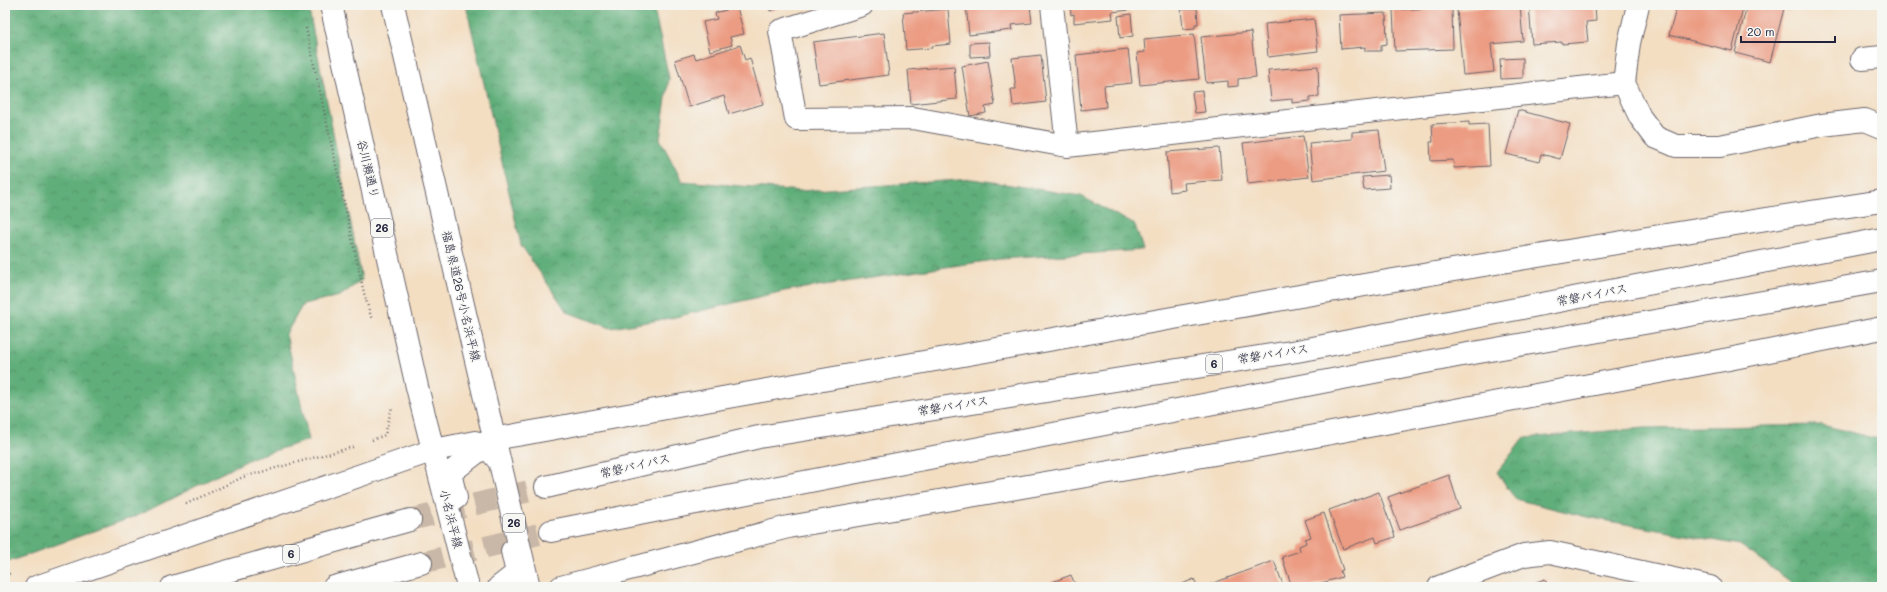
<svg xmlns="http://www.w3.org/2000/svg" width="1887" height="592" font-family="Mali,'Klee One',sans-serif">
	<defs>
		<pattern id="forest-crowns" width="20" height="18" patternUnits="userSpaceOnUse"><rect width="20" height="18" fill="#61af7a"/><path d="M2 6a3 3 0 1 1 6 0M12 15a3 3 0 1 1 6 0" fill="none" stroke="#508e65"/></pattern>
	</defs>
	<rect width="100%" height="100%" fill="#f6f6f2"/>
	<filter id="ink" filterUnits="userSpaceOnUse"><feTurbulence type="fractalNoise" baseFrequency=".025" numOctaves="2"/><feDisplacementMap in="SourceGraphic" scale="8" xChannelSelector="R" yChannelSelector="G"/><feConvolveMatrix kernelMatrix="1 2 1 2 8 2 1 2 1" color-interpolation-filters="sRGB"/></filter>
	<filter id="wash" filterUnits="userSpaceOnUse"><feTurbulence type="fractalNoise" baseFrequency=".012" numOctaves="4" result="noise"/><feDisplacementMap in="SourceGraphic" scale="16" xChannelSelector="R" yChannelSelector="G"/><feGaussianBlur stdDeviation="0.9" result="paint"/><feColorMatrix in="noise" values="0 0 0 0 0 0 0 0 0 0 0 0 0 0 0 0 0 1.4 0 .05"/><feComposite in="paint" operator="in"/></filter>
	<g filter="url(#wash)">
		<rect width="100%" height="100%" fill="#f3dec2"/>
		<path fill="url(#forest-crowns)" stroke="#42685a" d="M 5,5 L 308,5 L 362,280 L 340,296 L 303,304 L 286,334 L 309,440 L 254,457 L 139,515 L 5,563 Z
			M 466,5 L 653,5 L 669,78 L 660,139 L 682,181 L 800,191 L 973,179 L 1081,196 L 1135,225 L 1143,250 L 1000,259 L 784,291 L 671,318 L 611,328 L 567,312 L 521,245 Z
			M 1822,425 L 1882,440 L 1882,587 L 1798,587 L 1740,545 L 1587,517 L 1515,499 L 1497,472 L 1524,438 L 1645,428 Z"/>
		<g id="blocks">
			<path fill="#ec9c83" d="M 768,5 L 788,5 L 770,11 Z
				M 966,5 L 1030,5 L 1032,23 L 1011,25 L 1012,30 L 969,35 Z
				M 1070,5 L 1129,5 L 1130,10 L 1112,12 L 1113,19 L 1074,23 L 1074,14 L 1071,15 Z
				M 1505,5 L 1520,5 L 1523,41 L 1491,44 L 1494,72 L 1463,75 L 1457,10 Z
				M 1529,5 L 1595,5 L 1596,21 L 1586,22 L 1588,42 L 1562,44 L 1562,42 L 1532,44 Z
				M 1677,5 L 1732,5 L 1743,8 L 1732,51 L 1669,35 Z
				M 1747,5 L 1785,5 L 1770,62 L 1735,53 Z
				M 1787,5 L 1821,5 L 1821,6 L 1787,9 Z
				M 1831,5 L 1856,5 L 1856,6 L 1831,8 Z
				M 737,7 L 744,34 L 730,37 L 732,45 L 710,51 L 703,22 L 717,19 L 715,13 Z
				M 1452,7 L 1453,49 L 1395,51 L 1393,10 Z
				M 1197,8 L 1198,24 L 1195,24 L 1195,28 L 1183,29 L 1181,10 Z
				M 948,9 L 951,44 L 932,46 L 932,48 L 906,50 L 903,13 Z
				M 1386,13 L 1387,44 L 1381,45 L 1381,51 L 1365,51 L 1365,47 L 1341,49 L 1339,15 Z
				M 1131,14 L 1133,36 L 1120,38 L 1118,16 Z
				M 1314,19 L 1318,51 L 1268,57 L 1265,24 Z
				M 1251,32 L 1256,77 L 1238,79 L 1238,86 L 1228,87 L 1228,81 L 1206,83 L 1201,37 Z
				M 884,33 L 889,75 L 819,84 L 813,42 Z
				M 1194,34 L 1199,79 L 1140,85 L 1137,53 L 1145,52 L 1144,39 Z
				M 989,42 L 990,56 L 970,57 L 970,43 Z
				M 740,45 L 745,60 L 750,58 L 763,104 L 729,114 L 724,96 L 689,107 L 675,60 L 694,54 L 696,59 Z
				M 1128,49 L 1132,83 L 1104,86 L 1106,107 L 1081,110 L 1076,55 Z
				M 1041,55 L 1046,102 L 1013,106 L 1011,89 L 1016,89 L 1012,58 Z
				M 1523,58 L 1523,78 L 1501,79 L 1500,59 Z
				M 988,61 L 995,105 L 985,107 L 986,113 L 970,116 L 962,66 Z
				M 954,66 L 957,99 L 911,104 L 908,70 Z
				M 1318,66 L 1319,96 L 1310,97 L 1310,101 L 1292,103 L 1292,99 L 1271,101 L 1268,70 Z
				M 1202,91 L 1205,112 L 1195,113 L 1192,92 Z
				M 1518,110 L 1570,124 L 1560,159 L 1541,154 L 1539,162 L 1506,154 Z
				M 1469,122 L 1469,125 L 1488,124 L 1490,166 L 1454,168 L 1453,160 L 1431,161 L 1430,142 L 1433,142 L 1432,124 Z
				M 1379,130 L 1384,171 L 1313,180 L 1309,143 L 1352,139 L 1352,132 Z
				M 1303,136 L 1309,177 L 1248,184 L 1243,143 Z
				M 1219,148 L 1222,180 L 1184,183 L 1185,190 L 1170,192 L 1167,152 Z
				M 1389,175 L 1390,188 L 1364,190 L 1362,177 Z
				M 1449,475 L 1460,509 L 1400,530 L 1388,497 Z
				M 1379,492 L 1395,537 L 1377,543 L 1375,537 L 1343,549 L 1329,510 Z
				M 1324,513 L 1343,570 L 1340,571 L 1342,577 L 1308,587 L 1292,587 L 1282,557 L 1300,551 L 1299,546 L 1306,543 L 1305,539 L 1311,537 L 1305,520 Z
				M 1274,561 L 1284,587 L 1209,587 L 1208,585 Z
				M 1071,575 L 1076,587 L 1039,587 Z
				M 1194,579 L 1198,587 L 1175,587 Z
				M 1545,579 L 1548,587 L 1522,587 Z"/>
		</g>
	</g>
	<g filter="url(#ink)">
		<use href="#blocks" fill-opacity="0" stroke="#6b646a" stroke-width="1"/>
		<g fill="none" stroke-linecap="round" stroke-linejoin="round">
			<path stroke="#c9b8a7" stroke-width="22" stroke-dasharray="22 11" stroke-linecap="butt" d="M 410,520 L 546,487
				M 421,563 L 551,531"/>
			<defs>
				<path id="street" d="M 862,5 L 780,31 L 796,119 L 913,118 L 1067,146
					M 1052,5 L 1067,146 L 1624,83
					M 1862,59 L 1882,57
					M 1439,587 L 1524,555 L 1550,552 L 1710,587"/>
				<path id="secondary" d="M 1638,5 L 1629,43 L 1624,83 L 1640,117 L 1655,137 L 1676,146 L 1720,146 L 1822,125 L 1865,120 L 1882,127"/>
				<path id="primary" d="M 331,5 L 417,387 L 468,587
					M 393,5 L 529,587
					M 456,498 L 450,473 L 494,439
					M 499,587 L 517,573 L 512,551"/>
				<path id="highway" d="M 494,439 C 956,356 1418,272 1882,201
					M 546,487 L 759,437 L 1297,351 L 1882,239
					M 551,531 L 1462,355 L 1882,281
					M 36,587 L 434,450 L 475,442 L 485,445 L 498,460
					M 172,587 L 410,520
					M 334,587 L 421,563
					M 561,587 L 788,527 L 1267,445 L 1729,359 L 1882,328"/>
			</defs>
			<use href="#street" stroke="#6b646a" stroke-width="24"/>
			<use href="#secondary" stroke="#6b646a" stroke-width="24"/>
			<use href="#primary" stroke="#6b646a" stroke-width="24"/>
			<use href="#highway" stroke="#6b646a" stroke-width="24"/>
			<path stroke="#6b646a" stroke-width="2.5" stroke-dasharray="1 3" stroke-linecap="butt" d="M 301,5 L 302,13
				M 306,28 L 364,293 L 372,320
				M 372,440 L 385,435 L 392,406
				M 186,504 L 243,477 L 353,447
				M 5,575 L 12,573"/>
			<use href="#street" stroke="#fff" stroke-width="22"/>
			<use href="#secondary" stroke="#fff" stroke-width="22"/>
			<use href="#primary" stroke="#fff" stroke-width="22"/>
			<use href="#highway" stroke="#fff" stroke-width="22"/>
		</g>
	</g>
	<g text-anchor="middle" stroke-width="3" stroke-linejoin="round" paint-order="stroke">
		<g fill="#f6f6f2" stroke="#626272" stroke-width="1">
			<rect x="371" y="219" width="22" height="18" rx="3"/>
			<rect x="1206" y="355" width="16" height="18" rx="3"/>
			<rect x="503" y="514" width="22" height="18" rx="3"/>
			<rect x="283" y="545" width="16" height="18" rx="3"/>
		</g>
		<g font-size="11" font-weight="bold" fill="#22223b">
			<text x="382" y="232">26</text>
			<text x="1214" y="368">6</text>
			<text x="514" y="527">26</text>
			<text x="291" y="558">6</text>
		</g>
		<g font-size="12" fill="#22223b" stroke="#f6f6f2">
			<text transform="translate(368 169) rotate(77)" y="4">谷川瀬通り</text>
			<text transform="translate(1592 295) rotate(-11)" y="4">常磐バイパス</text>
			<text transform="translate(461 296) rotate(77)" y="4">福島県道26号小名浜平線</text>
			<text transform="translate(1273 354) rotate(-9)" y="4">常磐バイパス</text>
			<text transform="translate(953 406) rotate(-9)" y="4">常磐バイパス</text>
			<text transform="translate(635 466) rotate(-13)" y="4">常磐バイパス</text>
			<text transform="translate(451 519) rotate(76)" y="4">小名浜平線</text>
		</g>
	</g>
	<rect width="1887" height="592" fill="none" stroke="#f6f6f2" stroke-width="20"/>
	<path d="M1741 36v6h94v-6" fill="none" stroke="#22223b" stroke-width="2"/>
	<text x="1747" y="36" font-size="12" fill="#22223b" stroke="#f6f6f2" stroke-width="3" paint-order="stroke">20 m</text>
</svg>
